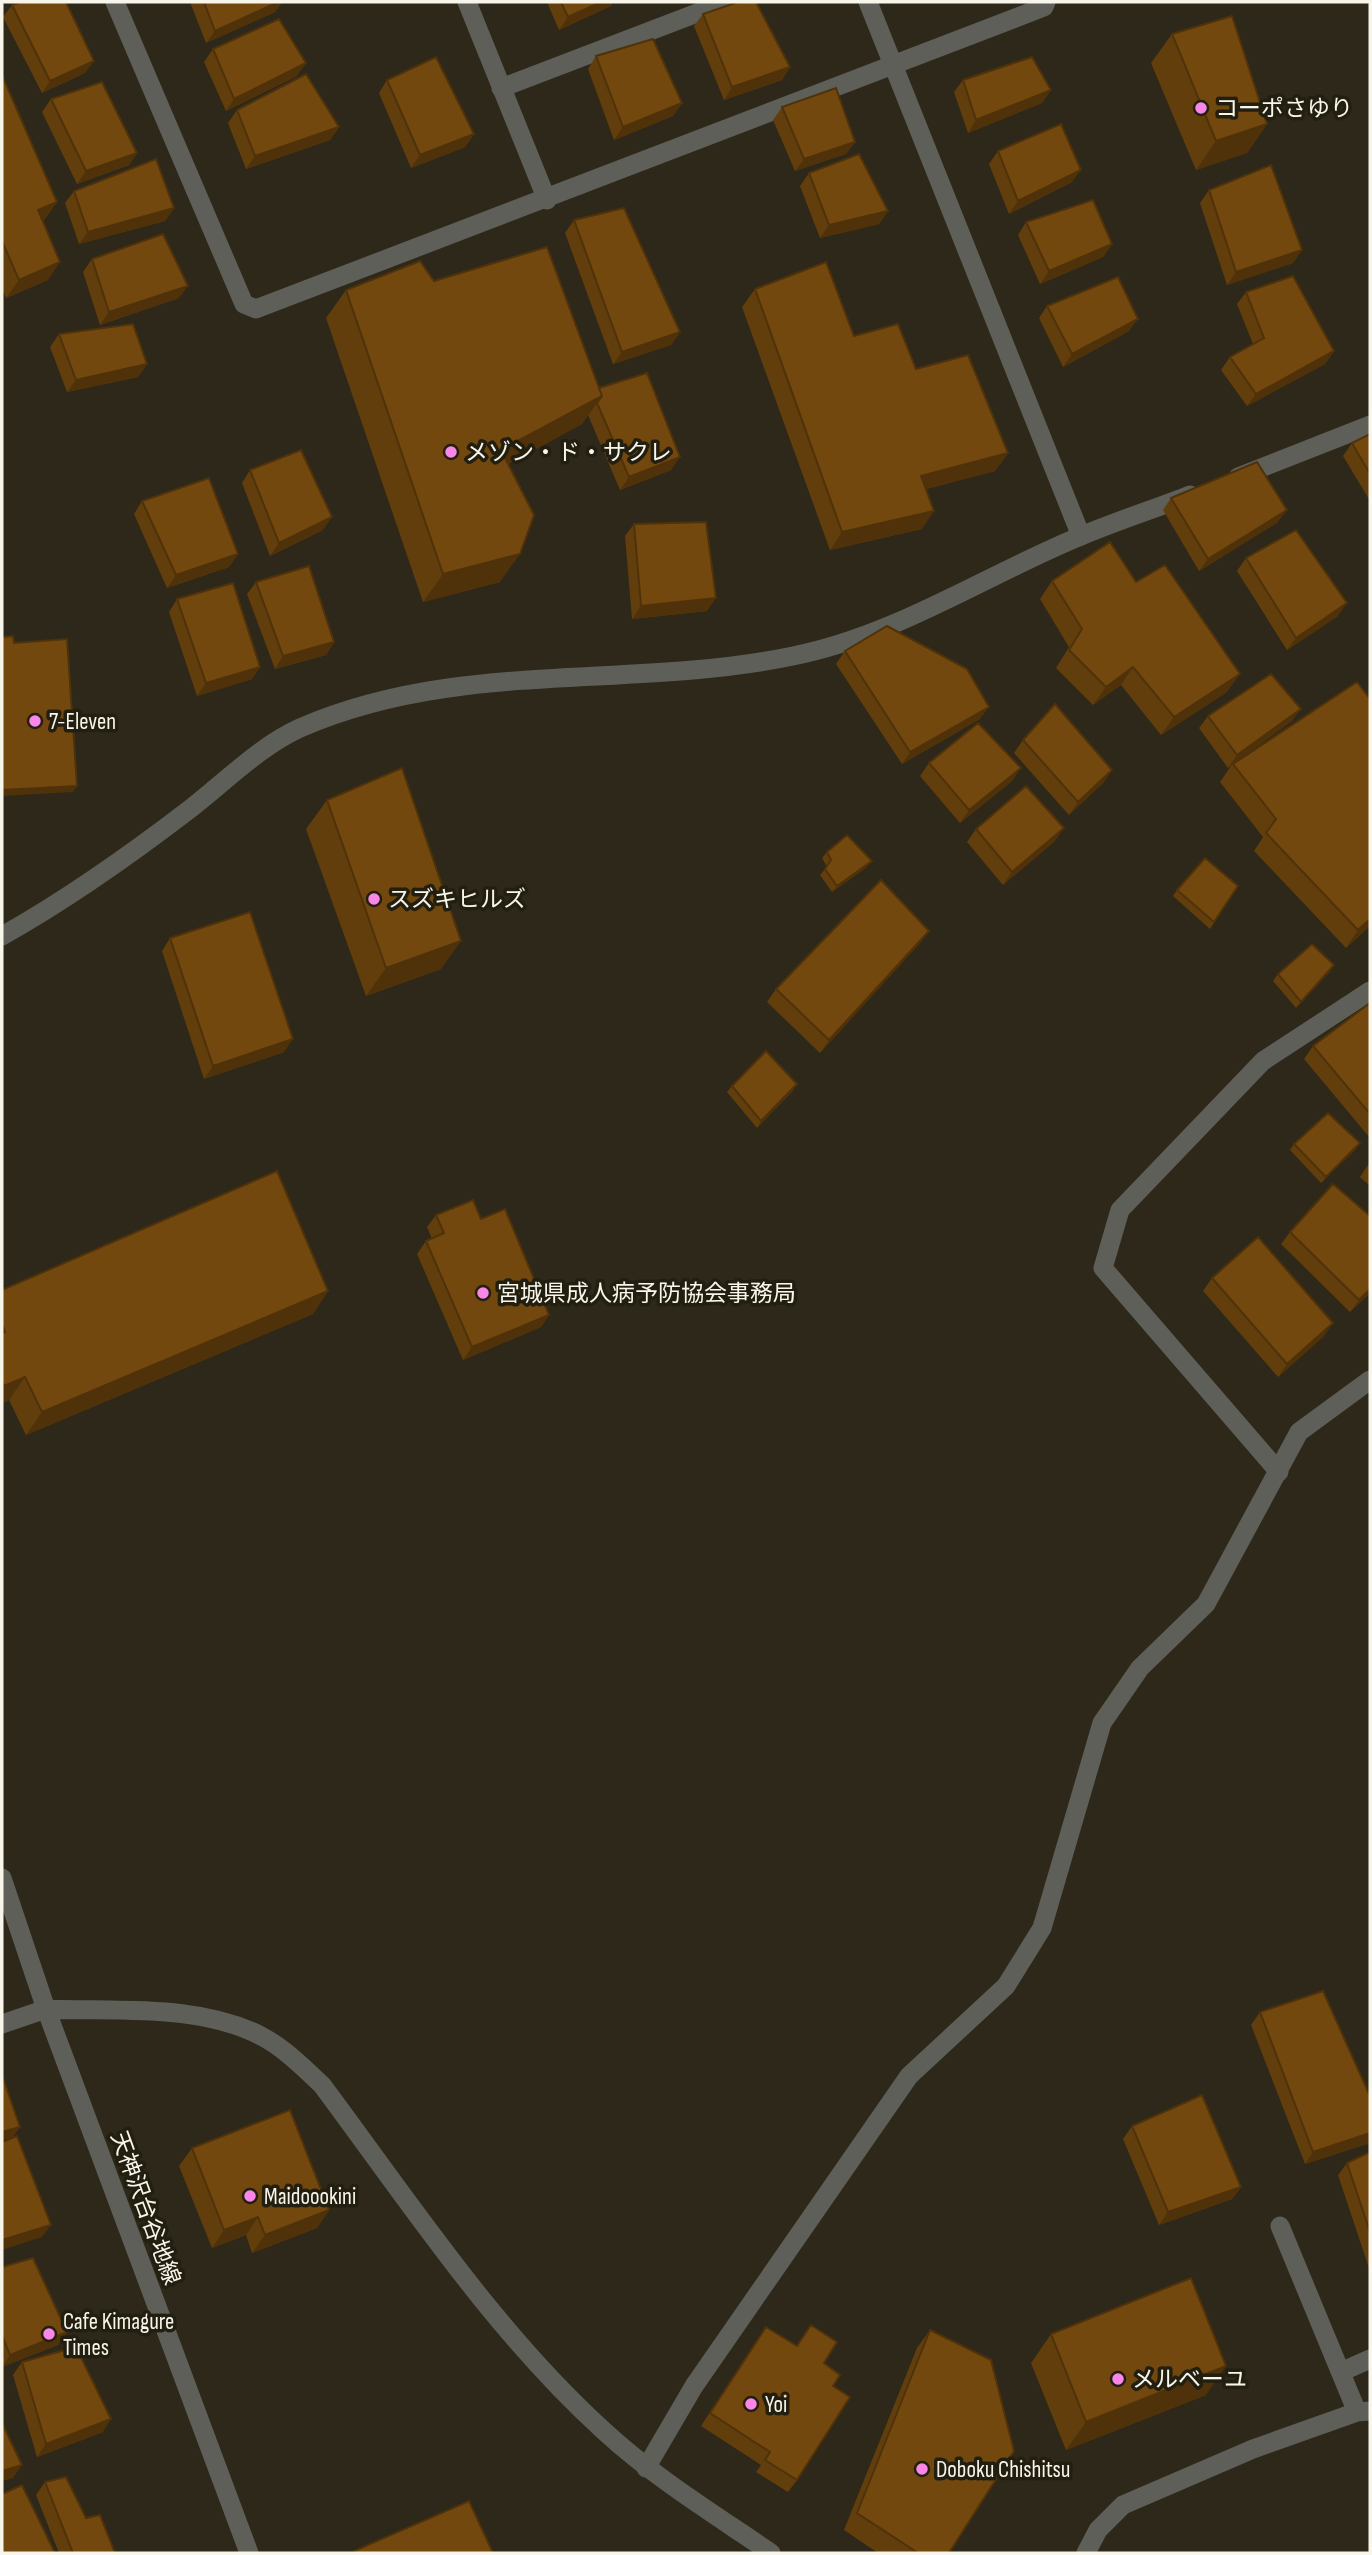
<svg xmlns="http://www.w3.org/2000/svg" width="1372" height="2555" font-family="'Sofia Sans Condensed','Noto Sans JP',sans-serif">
	<rect width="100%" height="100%" fill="#2d2819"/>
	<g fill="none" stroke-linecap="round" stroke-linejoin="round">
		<path stroke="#5e5f58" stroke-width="19" d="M 1279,1472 L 1103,1268 L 1120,1210 L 1263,1061 L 1370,991"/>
		<path stroke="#5e5f58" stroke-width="19" d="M 115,2 L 244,304 L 256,309 L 1044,7 L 1046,2
			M 467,2 L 547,200
			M 868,2 L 1081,536
			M 501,88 L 726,2
			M 2,2024 L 46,2009
			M 1280,2226 L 1357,2412
			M 1341,2372 L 1370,2359
			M 646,2468 L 694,2386 L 909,2076 L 1006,1986 L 1042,1928 L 1102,1723 L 1140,1668 L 1206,1604 L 1299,1432 L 1370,1380
			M 1086,2553 L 1098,2530 L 1123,2505 L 1253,2449 L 1357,2412 L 1370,2411"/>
		<path stroke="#5e5f58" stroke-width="19" d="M 1238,477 L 1370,425
			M 2,936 C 68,899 130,855 190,809 C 225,782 260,746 300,728 C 457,659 630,690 793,656 C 895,636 986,575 1081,536 C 1117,521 1154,509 1190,495
			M 2,1878 L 46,2009 L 249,2553
			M 46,2009 C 116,2012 200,2003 263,2037 C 285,2049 304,2068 322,2085 C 410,2203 494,2331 604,2431 C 655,2478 714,2514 771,2553"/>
	</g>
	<path fill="#623e0d" d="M 190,2 L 282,2 L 275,12 L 206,43 Z
		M 547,2 L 613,2 L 611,6 L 559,30 Z
		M 12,5 L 85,73 L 42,93 L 3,17 Z
		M 703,14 L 790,67 L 782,80 L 724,100 L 694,26 Z
		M 1172,34 L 1267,124 L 1247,153 L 1196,170 L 1151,63 Z
		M 213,49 L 297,76 L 226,111 L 204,62 Z
		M 596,56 L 682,103 L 673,116 L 614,140 L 588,69 Z
		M 2,75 L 57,202 L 44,220 L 42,221 L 48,280 L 6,298 L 2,288 Z
		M 387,80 L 474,134 L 465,147 L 411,168 L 379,93 Z
		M 963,80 L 1051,90 L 1042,103 L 968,133 L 954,92 Z
		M 51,99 L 137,153 L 129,165 L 77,184 L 42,112 Z
		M 782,107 L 855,142 L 846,154 L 795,171 L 773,120 Z
		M 237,110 L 339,127 L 330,140 L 246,169 L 228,123 Z
		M 998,151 L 1072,182 L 1009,214 L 989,164 Z
		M 809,173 L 888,211 L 879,224 L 820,238 L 800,186 Z
		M 1209,190 L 1302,250 L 1293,263 L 1227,285 L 1200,203 Z
		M 74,191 L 174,208 L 165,221 L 79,244 L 65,203 Z
		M 574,220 L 680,332 L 671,345 L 613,364 L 565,233 Z
		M 1026,222 L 1112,244 L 1103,257 L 1040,284 L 1018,235 Z
		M 92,259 L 179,298 L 100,325 L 83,272 Z
		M 434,281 L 599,388 L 671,470 L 620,490 L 588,415 L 582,424 L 508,464 L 500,582 L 423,602 L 326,318 L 346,290 Z
		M 755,289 L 854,336 L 916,369 L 1008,453 L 995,471 L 926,489 L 922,529 L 830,550 L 742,307 Z
		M 1246,292 L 1334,351 L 1325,364 L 1247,406 L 1221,370 L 1230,357 L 1253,344 L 1237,304 Z
		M 1047,306 L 1129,331 L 1063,367 L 1039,318 Z
		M 59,334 L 147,364 L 138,377 L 67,392 L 50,347 Z
		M 1370,434 L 1370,501 L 1343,456 L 1352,443 Z
		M 250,470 L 323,530 L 270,556 L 242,483 Z
		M 1171,498 L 1278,522 L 1199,571 L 1163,510 Z
		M 142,501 L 238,554 L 229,567 L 167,588 L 134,514 Z
		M 634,524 L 707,611 L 632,619 L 625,536 Z
		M 1246,558 L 1338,616 L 1287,650 L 1237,571 Z
		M 1052,581 L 1136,582 L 1227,692 L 1161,735 L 1121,685 L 1093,705 L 1056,668 L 1069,647 L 1040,599 Z
		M 256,582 L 334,642 L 326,655 L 275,669 L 247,594 Z
		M 177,599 L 260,667 L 252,679 L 197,696 L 169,612 Z
		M 845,651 L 980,719 L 902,764 L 836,664 Z
		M 1370,699 L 1370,926 L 1346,948 L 1254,851 L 1263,837 L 1220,782 L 1231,766 L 1228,768 L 1199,728 L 1208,716 L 1292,721 L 1244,756 Z
		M 1023,740 L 1112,770 L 1103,783 L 1069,815 L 1014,753 Z
		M 929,763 L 1012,781 L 960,823 L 920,776 Z
		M 327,800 L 441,969 L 366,996 L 306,829 Z
		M 976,829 L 1055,841 L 1003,885 L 967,842 Z
		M 827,852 L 867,867 L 832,892 L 820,875 L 827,867 L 822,858 Z
		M 1238,886 L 1210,929 L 1173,896 L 1177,890 Z
		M 929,931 L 920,943 L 820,1053 L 767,1002 L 776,989 Z
		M 170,938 L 284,1052 L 204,1079 L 162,951 Z
		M 1334,965 L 1296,1008 L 1273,981 L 1278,974 Z
		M 1370,1003 L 1370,1138 L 1304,1059 L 1313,1046 Z
		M 732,1086 L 793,1091 L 757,1128 L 727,1092 Z
		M 1294,1144 L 1356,1149 L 1321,1183 L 1290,1150 Z
		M 1370,1162 L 1370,1186 L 1360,1177 Z
		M 436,1215 L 481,1219 L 549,1315 L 541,1327 L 463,1360 L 417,1254 L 426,1241 L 432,1239 L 427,1227 Z
		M 1370,1216 L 1370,1293 L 1350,1312 L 1281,1244 L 1290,1232 Z
		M 1212,1278 L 1324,1336 L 1278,1377 L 1203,1291 Z
		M 2,1290 L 328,1291 L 313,1314 L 26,1435 L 9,1400 L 2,1403 Z
		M 1260,2012 L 1370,2096 L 1370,2143 L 1305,2164 L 1251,2025 Z
		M 1132,2126 L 1241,2187 L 1232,2199 L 1159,2225 L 1123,2139 Z
		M 192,2148 L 329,2210 L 317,2228 L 252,2253 L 246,2235 L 212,2248 L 179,2166 Z
		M 1370,2152 L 1370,2271 L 1338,2175 L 1347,2163 Z
		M 2,2267 L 67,2332 L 58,2345 L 2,2367 Z
		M 930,2330 L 949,2553 L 878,2553 L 844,2530 L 917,2348 Z
		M 1051,2334 L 1206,2395 L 1066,2450 L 1031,2363 Z
		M 757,2340 L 824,2363 L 833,2386 L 797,2480 L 788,2492 L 756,2472 L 761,2465 L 701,2426 Z
		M 22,2362 L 103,2432 L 37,2457 L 13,2375 Z
		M 45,2482 L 115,2553 L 59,2553 L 36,2495 Z"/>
	<path fill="#50320a" d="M 278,2 L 282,2 L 275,12 L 206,43 L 215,31 Z
		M 601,2 L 613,2 L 611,6 L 559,30 L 568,17 Z
		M 94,61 L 85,73 L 42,93 L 50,81 Z
		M 306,63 L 297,76 L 226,111 L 234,99 Z
		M 790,67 L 782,80 L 724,100 L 732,87 Z
		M 1051,90 L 1042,103 L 968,133 L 976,120 Z
		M 682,103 L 673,116 L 614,140 L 623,127 Z
		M 1267,124 L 1247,153 L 1196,170 L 1216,141 Z
		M 339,127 L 330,140 L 246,169 L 255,156 Z
		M 474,134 L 465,147 L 411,168 L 420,155 Z
		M 855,142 L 846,154 L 795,171 L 804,159 Z
		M 137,153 L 129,165 L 77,184 L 86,171 Z
		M 1081,170 L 1072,182 L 1009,214 L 1018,201 Z
		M 57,202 L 44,220 L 25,228 L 38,210 Z
		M 174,208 L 165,221 L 79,244 L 88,232 Z
		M 888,211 L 879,224 L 820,238 L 829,225 Z
		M 1112,244 L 1103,257 L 1040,284 L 1049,271 Z
		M 1302,250 L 1293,263 L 1227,285 L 1236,272 Z
		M 60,262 L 48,280 L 6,298 L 19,280 Z
		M 188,286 L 179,298 L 100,325 L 109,312 Z
		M 1138,319 L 1129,331 L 1063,367 L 1072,354 Z
		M 680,332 L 671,345 L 613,364 L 622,352 Z
		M 1334,351 L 1325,364 L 1247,406 L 1256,394 Z
		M 147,364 L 138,377 L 67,392 L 76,380 Z
		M 602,396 L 582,424 L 481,479 L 501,450 Z
		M 1008,453 L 995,471 L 908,494 L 921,476 Z
		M 680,457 L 671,470 L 620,490 L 629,477 Z
		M 1287,510 L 1278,522 L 1199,571 L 1208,559 Z
		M 934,511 L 922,529 L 830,550 L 842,532 Z
		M 332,517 L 323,530 L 270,556 L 279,543 Z
		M 238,554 L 229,567 L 167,588 L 176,575 Z
		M 520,554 L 500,582 L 423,602 L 443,574 Z
		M 716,598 L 707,611 L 632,619 L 641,606 Z
		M 1347,603 L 1338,616 L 1287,650 L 1296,638 Z
		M 334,642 L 326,655 L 275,669 L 283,656 Z
		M 260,667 L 252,679 L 197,696 L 206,683 Z
		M 1133,667 L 1121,685 L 1093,705 L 1106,687 Z
		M 1240,674 L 1227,692 L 1161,735 L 1174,717 Z
		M 989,707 L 980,719 L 902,764 L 910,752 Z
		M 1301,709 L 1292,721 L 1228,768 L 1237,755 Z
		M 1021,768 L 1012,781 L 960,823 L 969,810 Z
		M 1112,770 L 1103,783 L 1069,815 L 1078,802 Z
		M 77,786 L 73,792 L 2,796 L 2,790 Z
		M 1064,828 L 1055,841 L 1003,885 L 1012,872 Z
		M 872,861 L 867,867 L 832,892 L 837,886 Z
		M 1370,919 L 1370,926 L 1346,948 L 1358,930 Z
		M 929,931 L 920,943 L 820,1053 L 829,1040 Z
		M 461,941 L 441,969 L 366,996 L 386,968 Z
		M 1334,965 L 1330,972 L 1296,1008 L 1301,1002 Z
		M 293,1039 L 284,1052 L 204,1079 L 213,1066 Z
		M 797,1084 L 793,1091 L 757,1128 L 761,1121 Z
		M 1360,1143 L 1356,1149 L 1321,1183 L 1326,1177 Z
		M 1370,1289 L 1370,1293 L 1350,1312 L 1359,1300 Z
		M 328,1291 L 313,1314 L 26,1435 L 42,1412 Z
		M 549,1315 L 541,1327 L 463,1360 L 472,1347 Z
		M 1333,1323 L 1324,1336 L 1278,1377 L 1287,1364 Z
		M 25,1377 L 9,1400 L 2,1403 L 2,1389 L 4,1386 Z
		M 20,2127 L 11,2140 L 2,2142 L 2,2132 Z
		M 1370,2133 L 1370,2143 L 1305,2164 L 1313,2152 Z
		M 1241,2187 L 1232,2199 L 1159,2225 L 1168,2212 Z
		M 329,2210 L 317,2228 L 252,2253 L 265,2235 Z
		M 258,2217 L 246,2235 L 212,2248 L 224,2230 Z
		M 51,2225 L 42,2237 L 2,2250 L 2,2240 Z
		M 67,2332 L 58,2345 L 2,2367 L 10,2355 Z
		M 1226,2366 L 1206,2395 L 1066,2450 L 1086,2422 Z
		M 111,2419 L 103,2432 L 37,2457 L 46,2444 Z
		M 22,2465 L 13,2478 L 2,2481 L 2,2471 Z"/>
	<path fill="#72480f" stroke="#50320a" stroke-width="2" d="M 20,2 L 66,2 L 94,61 L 50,81 L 12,5 Z
		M 204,2 L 278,2 L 215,31 Z
		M 561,2 L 601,2 L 568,17 Z
		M 738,2 L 756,2 L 790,67 L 732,87 L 703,14 Z
		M 1232,16 L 1267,124 L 1216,141 L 1172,34 Z
		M 279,19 L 306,63 L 234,99 L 213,49 Z
		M 653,39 L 682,103 L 623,127 L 596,56 Z
		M 436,57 L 474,134 L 420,155 L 387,80 Z
		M 1032,57 L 1051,90 L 976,120 L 963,80 Z
		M 306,74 L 339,127 L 255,156 L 237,110 Z
		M 2,75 L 57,202 L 38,210 L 60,262 L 19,280 L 2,241 Z
		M 102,82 L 137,153 L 86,171 L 51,99 Z
		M 836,88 L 855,142 L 804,159 L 782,107 Z
		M 1061,124 L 1081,170 L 1018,201 L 998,151 Z
		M 859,154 L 888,211 L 829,225 L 809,173 Z
		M 156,159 L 174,208 L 88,232 L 74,191 Z
		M 1271,165 L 1302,250 L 1236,272 L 1209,190 Z
		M 1093,200 L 1112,244 L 1049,271 L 1026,222 Z
		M 624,208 L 680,332 L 622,352 L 574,220 Z
		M 163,234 L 188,286 L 109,312 L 92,259 Z
		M 547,247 L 602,396 L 501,450 L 534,515 L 520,554 L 443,574 L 346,290 L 420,261 L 434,281 Z
		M 826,262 L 854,336 L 898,324 L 916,369 L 968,355 L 1008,453 L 921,476 L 934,511 L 842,532 L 755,289 Z
		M 1293,276 L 1334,351 L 1256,394 L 1230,357 L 1264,338 L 1246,292 Z
		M 1118,277 L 1138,319 L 1072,354 L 1047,306 Z
		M 133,324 L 147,364 L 76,380 L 59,334 Z
		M 647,373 L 680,457 L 629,477 L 597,403 L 602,396 L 599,388 Z
		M 1370,434 L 1370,474 L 1352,443 Z
		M 301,450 L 332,517 L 279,543 L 250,470 Z
		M 1257,462 L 1287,510 L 1208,559 L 1171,498 Z
		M 209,478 L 238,554 L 176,575 L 142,501 Z
		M 706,522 L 716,598 L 641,606 L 634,524 Z
		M 1296,530 L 1347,603 L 1296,638 L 1246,558 Z
		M 1110,542 L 1136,582 L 1165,565 L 1240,674 L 1174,717 L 1133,667 L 1106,687 L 1069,650 L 1082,629 L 1052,581 Z
		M 309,566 L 334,642 L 283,656 L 256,582 Z
		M 233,583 L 260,667 L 206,683 L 177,599 Z
		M 887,626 L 967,669 L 989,707 L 910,752 L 845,651 Z
		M 13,636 L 14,643 L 67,639 L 77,786 L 2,790 L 2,637 Z
		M 1271,674 L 1301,709 L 1237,755 L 1208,716 Z
		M 1357,682 L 1370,699 L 1370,919 L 1358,930 L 1266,833 L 1276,819 L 1233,764 Z
		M 1055,704 L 1112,770 L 1078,802 L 1023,740 Z
		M 978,723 L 1021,768 L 969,810 L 929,763 Z
		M 402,768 L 461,941 L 386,968 L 327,800 Z
		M 1026,786 L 1064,828 L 1012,872 L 976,829 Z
		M 847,835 L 872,861 L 837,886 L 825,869 L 831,860 L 827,852 Z
		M 1205,858 L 1238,886 L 1214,922 L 1177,890 Z
		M 881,880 L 929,931 L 829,1040 L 776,989 Z
		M 250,912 L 293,1039 L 213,1066 L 170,938 Z
		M 1312,944 L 1334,965 L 1301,1002 L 1278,974 Z
		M 1370,1003 L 1370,1114 L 1313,1046 Z
		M 766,1051 L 797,1084 L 761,1121 L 732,1086 Z
		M 1328,1113 L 1360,1143 L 1326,1177 L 1294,1144 Z
		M 277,1171 L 328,1291 L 42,1412 L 25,1377 L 4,1386 L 2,1381 L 2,1333 L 5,1332 L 2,1324 L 2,1290 Z
		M 1333,1184 L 1370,1216 L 1370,1289 L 1359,1300 L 1290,1232 Z
		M 473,1200 L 481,1219 L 505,1209 L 549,1315 L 472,1347 L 426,1241 L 444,1233 L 436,1215 Z
		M 1258,1237 L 1333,1323 L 1287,1364 L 1212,1278 Z
		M 1323,1991 L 1370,2096 L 1370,2133 L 1313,2152 L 1260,2012 Z
		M 2,2075 L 20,2127 L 2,2132 Z
		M 1202,2095 L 1241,2187 L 1168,2212 L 1132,2126 Z
		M 290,2110 L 329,2210 L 265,2235 L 258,2217 L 224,2230 L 192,2148 Z
		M 17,2136 L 51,2225 L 2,2240 L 2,2142 Z
		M 1370,2152 L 1370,2232 L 1347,2163 Z
		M 33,2258 L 67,2332 L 10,2355 L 2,2335 L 2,2267 Z
		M 1191,2278 L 1226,2366 L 1086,2422 L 1051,2334 Z
		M 811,2325 L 837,2342 L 824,2363 L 840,2375 L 833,2386 L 850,2397 L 797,2480 L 765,2460 L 770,2452 L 710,2413 L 766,2327 L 797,2346 Z
		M 930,2330 L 991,2360 L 1014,2451 L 949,2553 L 918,2553 L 857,2513 Z
		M 76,2347 L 111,2419 L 46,2444 L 22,2362 Z
		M 2,2423 L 22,2465 L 2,2471 Z
		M 66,2477 L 86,2518 L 100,2515 L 115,2553 L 73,2553 L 45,2482 Z
		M 22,2485 L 55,2553 L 2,2553 L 2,2494 Z
		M 469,2501 L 493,2553 L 355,2553 L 354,2551 Z"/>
	<g fill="#fa87e7" stroke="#231f10" stroke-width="2.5">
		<circle cx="1201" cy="108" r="7"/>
		<circle cx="451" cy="452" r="7"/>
		<circle cx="35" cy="721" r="7"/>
		<circle cx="374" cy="899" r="7"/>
		<circle cx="483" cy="1293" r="7"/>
		<circle cx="250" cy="2196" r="7"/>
		<circle cx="49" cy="2334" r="7"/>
		<circle cx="1118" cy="2379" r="7"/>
		<circle cx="751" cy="2404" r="7"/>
		<circle cx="922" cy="2469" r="7"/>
	</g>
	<g text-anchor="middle" stroke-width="7" stroke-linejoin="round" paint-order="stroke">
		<g font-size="23" fill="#f8f5eb" stroke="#231f10" text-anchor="start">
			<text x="1215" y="116">コーポさゆり</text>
			<text x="465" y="460">メゾン・ド・サクレ</text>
			<text x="49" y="729">7-Eleven</text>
			<text x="388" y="907">スズキヒルズ</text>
			<text x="497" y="1301">宮城県成人病予防協会事務局</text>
			<text x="264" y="2204">Maidoookini</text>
			<text x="63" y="2329">Cafe Kimagure<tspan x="63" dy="26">Times</tspan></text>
			<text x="1132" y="2387">メルベーユ</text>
			<text x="765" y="2412">Yoi</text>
			<text x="936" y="2477">Doboku Chishitsu</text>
		</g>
		<g font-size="23" fill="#f8f5eb" stroke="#231f10">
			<text transform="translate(146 2208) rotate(70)" y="8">天神沢台谷地線</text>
		</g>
	</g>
	<rect width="1372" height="2555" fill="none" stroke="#f8f5eb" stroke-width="7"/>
</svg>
